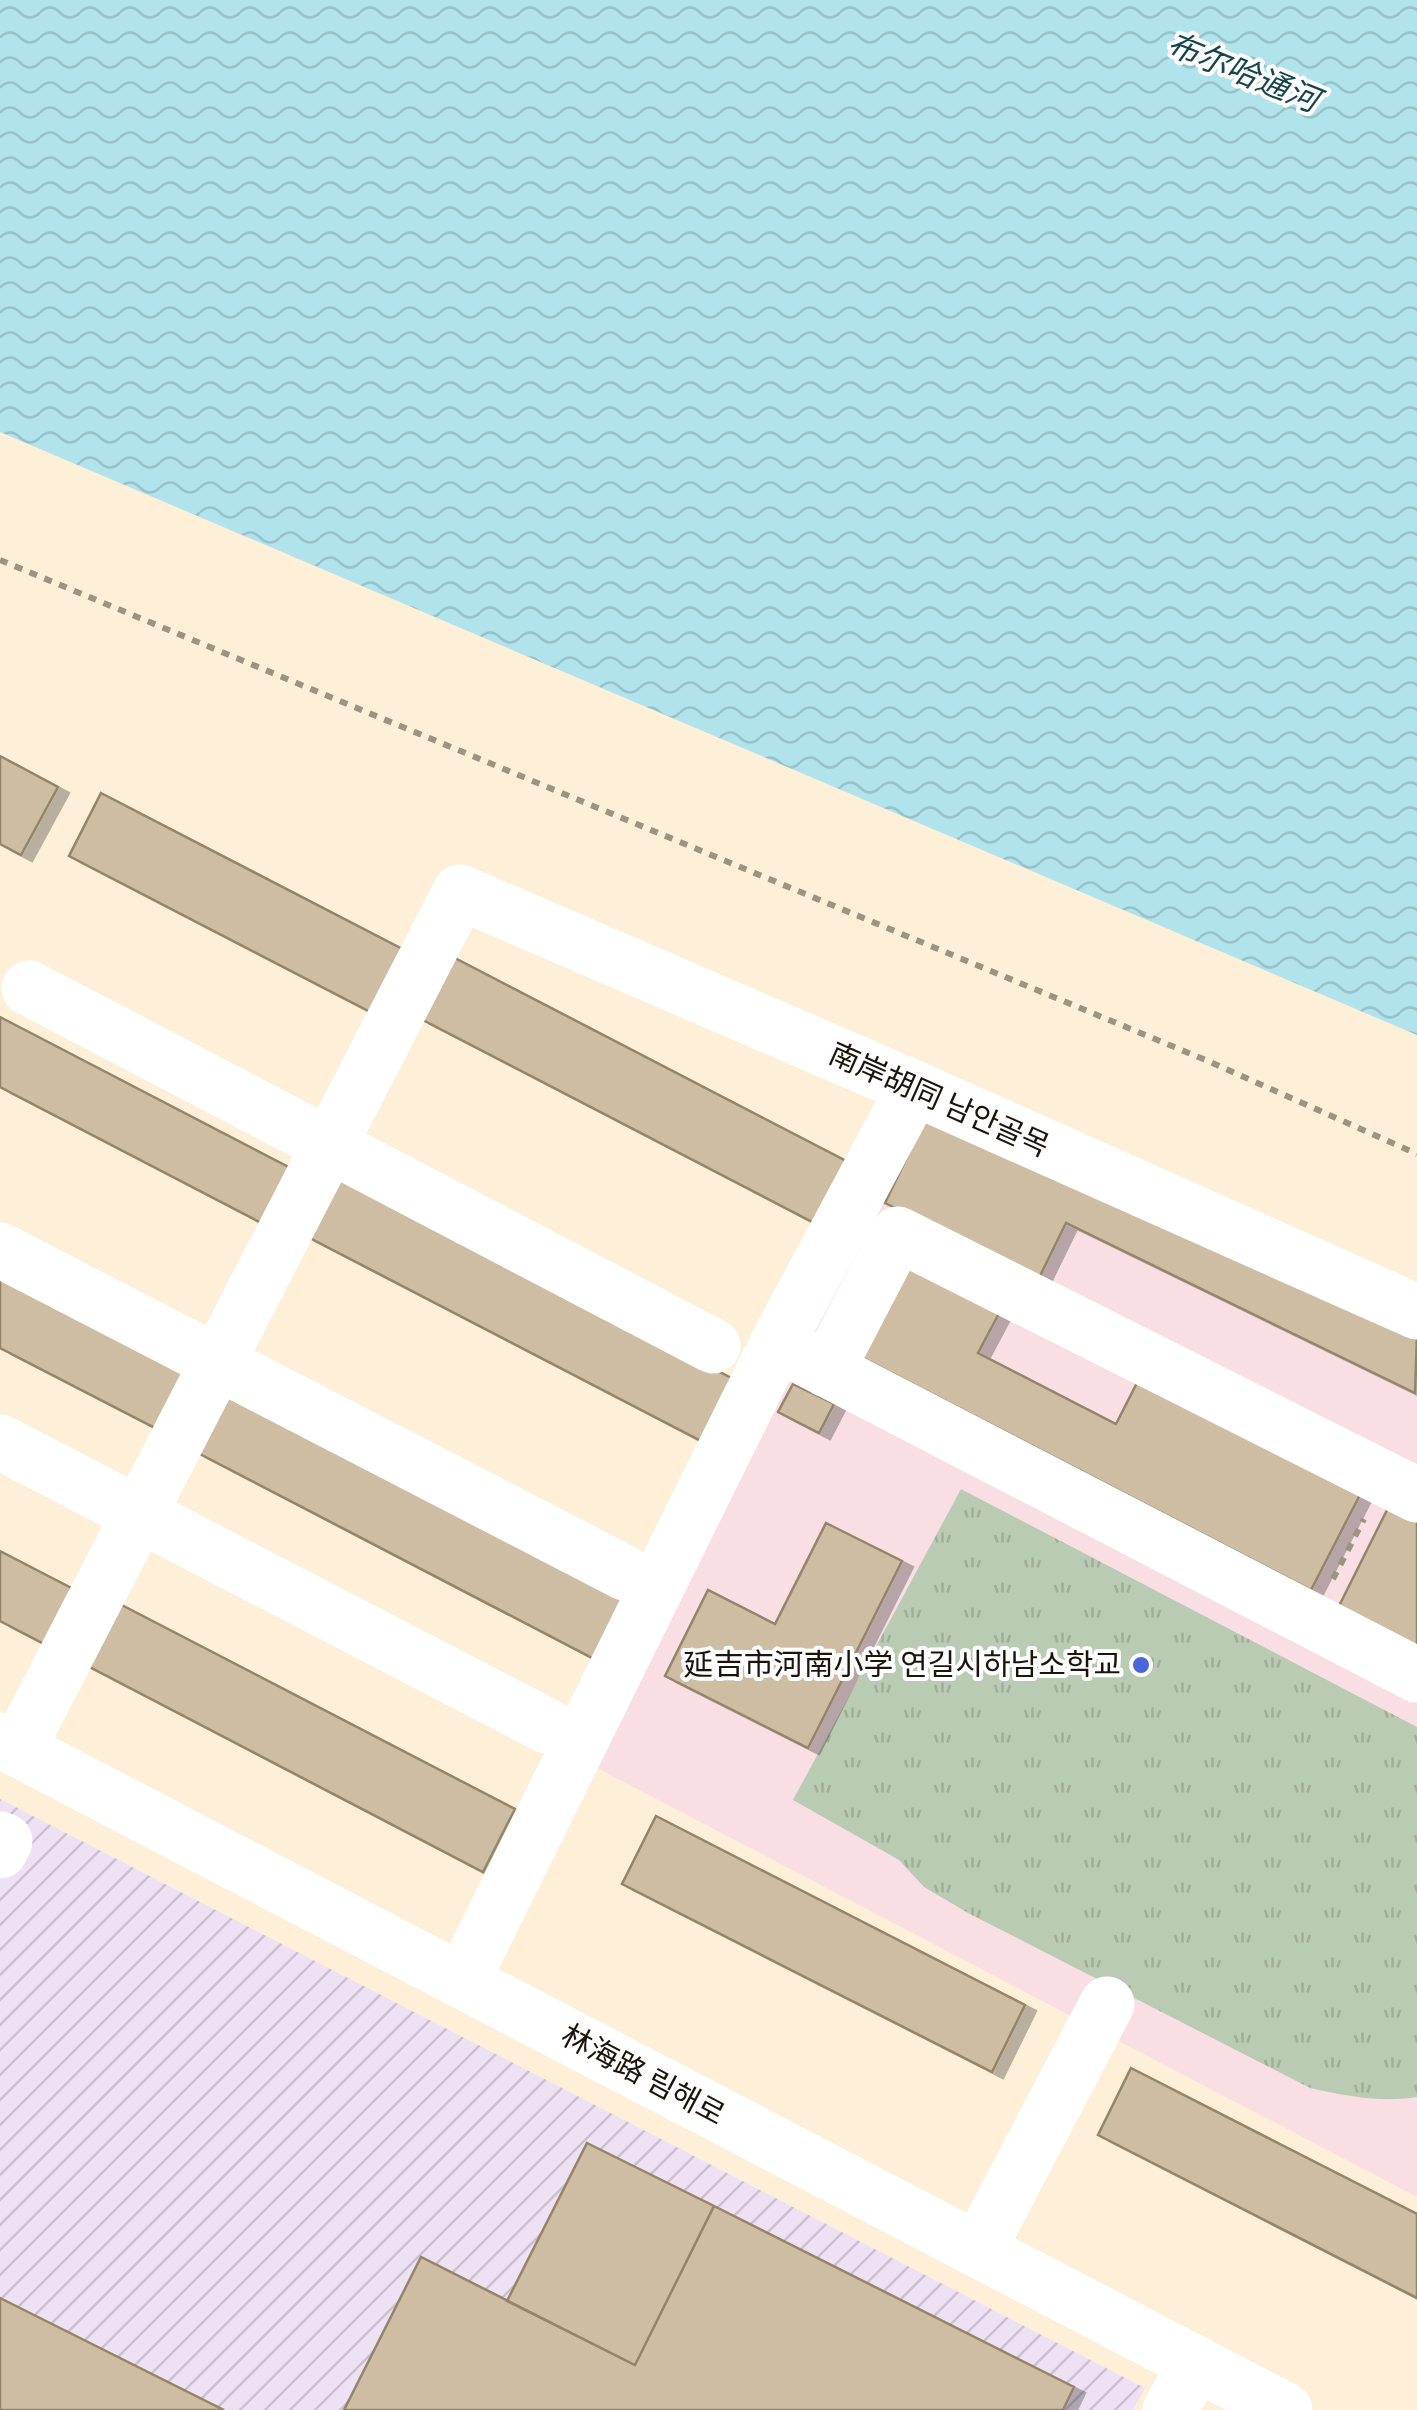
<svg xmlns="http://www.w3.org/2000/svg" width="1417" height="2410" font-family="Signika,'Noto Sans SC','Noto Sans KR',sans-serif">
	<defs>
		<pattern id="industrial-furrows" width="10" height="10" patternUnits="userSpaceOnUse" patternTransform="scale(2.5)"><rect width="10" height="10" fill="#efe1f4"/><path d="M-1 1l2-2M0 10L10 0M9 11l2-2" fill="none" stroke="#ccc0d0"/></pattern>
		<pattern id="park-tufts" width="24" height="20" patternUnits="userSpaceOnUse" patternTransform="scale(2.5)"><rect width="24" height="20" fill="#bacbb4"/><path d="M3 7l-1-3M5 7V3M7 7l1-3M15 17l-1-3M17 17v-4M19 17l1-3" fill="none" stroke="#9fad99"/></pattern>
		<pattern id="water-waves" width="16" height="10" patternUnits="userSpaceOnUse" patternTransform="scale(2.5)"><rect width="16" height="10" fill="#b0e3ec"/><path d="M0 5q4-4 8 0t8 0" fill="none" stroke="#97c2c9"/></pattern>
		<filter id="shadow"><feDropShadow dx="11" dy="6" stdDeviation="0" flood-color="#0004"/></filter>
	</defs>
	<rect width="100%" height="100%" fill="#fdefd8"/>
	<path fill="url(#industrial-furrows)" d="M 0,1799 L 1145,2388 L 1133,2410 L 0,2410 Z"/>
	<path fill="#f9dfe4" d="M 929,1095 L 1417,1321 L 1417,2197 L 597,1768 Z"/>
	<path fill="url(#park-tufts)" d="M 961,1489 L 1417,1727 L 1417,2097 C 1381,2103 1346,2096 1310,2088 L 968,1913 L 924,1887 L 899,1860 L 793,1800 Z"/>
	<path fill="url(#water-waves)" d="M 0,0 L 1417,0 L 1417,1035 L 0,432 Z"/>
	<path fill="#cebda2" stroke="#94846a" stroke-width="2.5" filter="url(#shadow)" d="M 0,756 L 58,787 L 21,855 L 0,844 Z
		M 101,793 L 414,955 L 382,1018 L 69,856 Z
		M 451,956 L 852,1164 L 820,1226 L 419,1018 Z
		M 0,1017 L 300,1173 L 271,1228 L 0,1087 Z
		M 935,1099 L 1417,1334 L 1415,1393 L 1066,1223 L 1039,1278 L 885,1203 Z
		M 336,1172 L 737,1381 L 705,1443 L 304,1235 Z
		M 909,1255 L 1004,1304 L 978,1353 L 1116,1424 L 1141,1375 L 1363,1489 L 1311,1590 L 857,1355 Z
		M 0,1278 L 191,1377 L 163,1432 L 0,1348 Z
		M 793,1384 L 834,1404 L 819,1433 L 778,1412 Z
		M 230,1391 L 631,1599 L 598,1661 L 198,1453 Z
		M 1391,1502 L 1417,1515 L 1417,1651 L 1337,1610 Z
		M 826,1523 L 902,1561 L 808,1748 L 665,1676 L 708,1590 L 775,1624 Z
		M 0,1551 L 79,1592 L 50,1647 L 0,1621 Z
		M 114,1601 L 515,1809 L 483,1872 L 82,1663 Z
		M 656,1816 L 1025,2005 L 992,2072 L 622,1884 Z
		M 1131,2068 L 1417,2214 L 1417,2298 L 1098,2135 Z
		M 587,2143 L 714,2206 L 635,2365 L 507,2301 Z
		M 714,2206 L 1074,2387 L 1063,2410 L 344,2410 L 421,2257 L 635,2365 Z
		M 0,2298 L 224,2410 L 0,2410 Z"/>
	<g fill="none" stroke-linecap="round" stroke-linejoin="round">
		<path stroke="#9d9381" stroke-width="6" stroke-dasharray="8 8" stroke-linecap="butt" d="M 0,560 L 1208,1061 L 1417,1154
			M 1333,1579 L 1364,1519"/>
		<path stroke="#fff" stroke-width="55" d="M 29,988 L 713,1346
			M 0,1250 L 625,1573
			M 797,1354 L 1417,1675
			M 827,1370 L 898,1234 L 1417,1495
			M 0,1442 L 547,1726
			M 0,1740 L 1285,2410
			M 18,1749 L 460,892 L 914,1088 L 1417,1312
			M 0,1839 L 5,1841 L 0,1851
			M 462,1981 L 778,1342 L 914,1088
			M 978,2250 L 1107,2004
			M 1170,2410 L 1196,2363"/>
	</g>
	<circle fill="#4b65da" stroke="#fefefe" stroke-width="4" cx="1141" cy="1665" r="10"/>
	<g text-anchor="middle" stroke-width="8" stroke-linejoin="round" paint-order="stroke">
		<g font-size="30" fill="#1a140a" stroke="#fefefe">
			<text transform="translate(939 1100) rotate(24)" y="10">南岸胡同 남안골목</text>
			<text transform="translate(643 2075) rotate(28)" y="10">林海路 림해로</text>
		</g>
		<g font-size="30" fill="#1a140a" stroke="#fefefe" text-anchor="end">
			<text x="1121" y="1675">延吉市河南小学 연길시하남소학교</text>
		</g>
		<g font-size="32" font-style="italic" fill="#17454c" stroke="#fefefe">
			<text transform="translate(1243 72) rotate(22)" y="11">布尔哈通河</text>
		</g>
	</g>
</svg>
